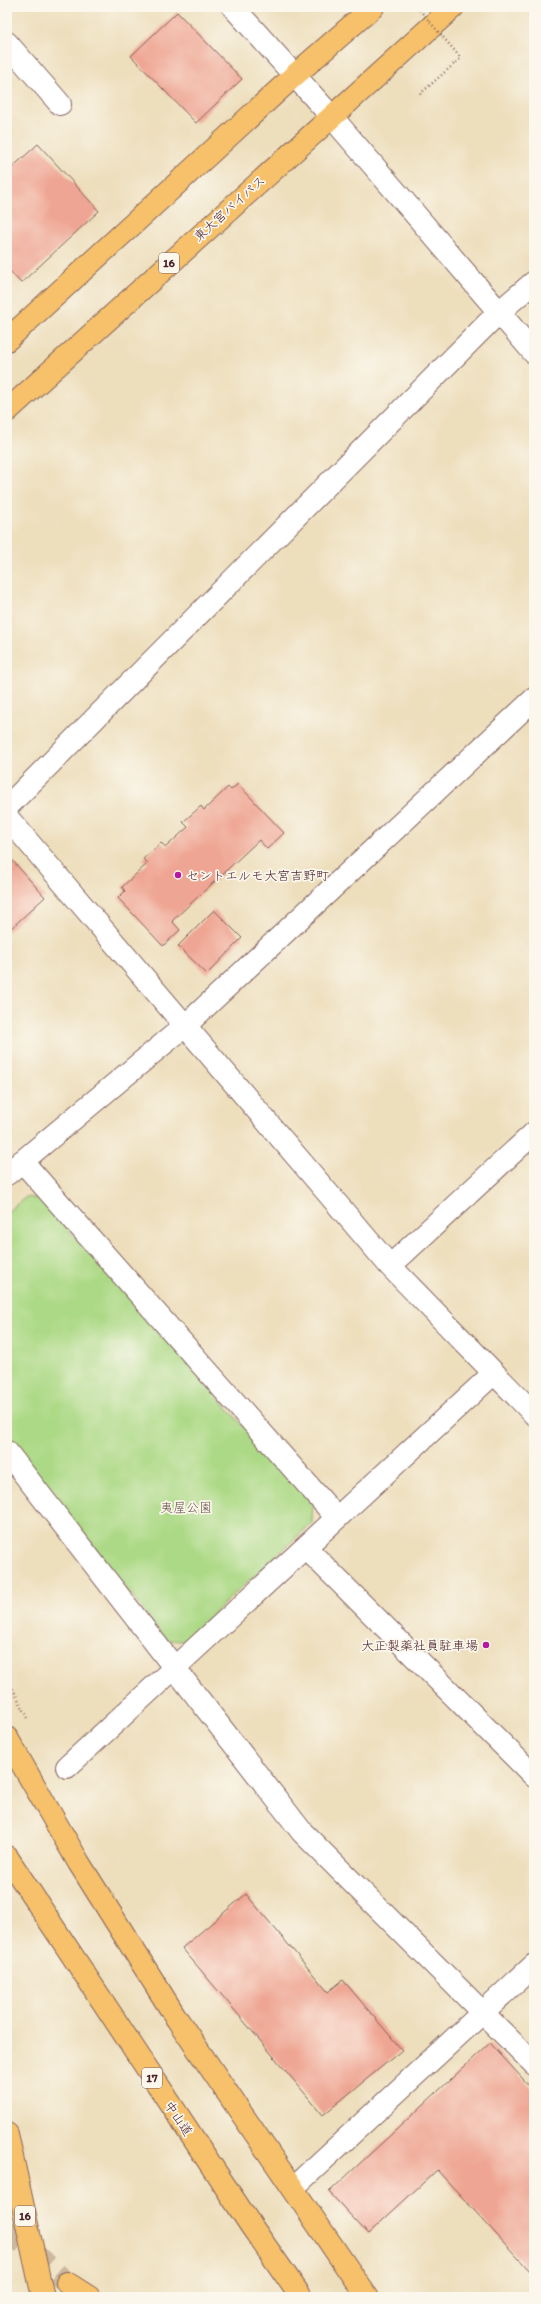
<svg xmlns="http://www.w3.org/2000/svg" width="541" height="2304" font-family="Itim,'Klee One',sans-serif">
	<rect width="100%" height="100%" fill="#fbf7ec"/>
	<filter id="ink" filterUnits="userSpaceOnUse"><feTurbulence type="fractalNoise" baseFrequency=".025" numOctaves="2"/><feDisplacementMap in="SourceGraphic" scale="8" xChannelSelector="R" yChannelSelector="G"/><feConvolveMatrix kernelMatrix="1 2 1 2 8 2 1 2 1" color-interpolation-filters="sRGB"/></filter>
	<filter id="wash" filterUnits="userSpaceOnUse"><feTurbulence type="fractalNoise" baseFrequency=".012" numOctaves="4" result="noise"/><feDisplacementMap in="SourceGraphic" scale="16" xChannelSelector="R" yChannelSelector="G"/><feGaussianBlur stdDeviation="0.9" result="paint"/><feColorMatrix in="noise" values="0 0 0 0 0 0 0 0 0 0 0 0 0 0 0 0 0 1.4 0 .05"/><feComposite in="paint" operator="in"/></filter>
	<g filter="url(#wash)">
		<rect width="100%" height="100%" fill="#eddebc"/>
		<path fill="#acd985" stroke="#7b7c58" d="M 26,1197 L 41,1199 L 313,1504 L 312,1523 L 183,1641 L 166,1640 L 7,1434 L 7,1212 Z"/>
		<g id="blocks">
			<path fill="#efa593" d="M 177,12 L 242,79 L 196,123 L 131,56 Z
				M 38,144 L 99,211 L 21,283 L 7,268 L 7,172 Z
				M 238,784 L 284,833 L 267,849 L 259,840 L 172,921 L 180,930 L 163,946 L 118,898 L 125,891 L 122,887 L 148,863 L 143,859 L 161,843 L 166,847 L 188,827 L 183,822 L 201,806 L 204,810 L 228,787 L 231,790 Z
				M 12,860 L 45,897 L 7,932 L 7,865 Z
				M 214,910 L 242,938 L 207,974 L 178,946 Z
				M 246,1894 L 328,1992 L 343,1980 L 402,2050 L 323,2115 L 182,1948 Z
				M 490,2043 L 534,2091 L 534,2269 L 531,2272 L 437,2170 L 368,2234 L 329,2192 Z"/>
		</g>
	</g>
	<g filter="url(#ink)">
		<use href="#blocks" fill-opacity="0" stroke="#83625e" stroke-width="1"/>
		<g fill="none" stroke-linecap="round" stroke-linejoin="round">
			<path stroke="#ccb89f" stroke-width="22" stroke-dasharray="22 11" stroke-linecap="butt" d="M 7,2229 L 67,2283"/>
			<defs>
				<path id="minor" d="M 233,7 L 331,116 L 534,353
					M 7,43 L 60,104
					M 7,807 L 498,313 L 534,282
					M 7,817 L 390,1266 L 534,1414
					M 22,1161 L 337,1518
					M 7,1174 L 186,1025 L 534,699
					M 390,1266 L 534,1133
					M 7,1452 L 302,1832 L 534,2064
					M 306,1548 L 534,1776
					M 67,1767 L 493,1374
					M 294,2187 L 534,1965"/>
				<path id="highway" d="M 7,340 L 295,75 L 373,7
					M 7,411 L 453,7
					M 7,1738 L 79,1863 L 177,2019 L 367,2297
					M 7,1857 L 252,2227 L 301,2297
					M 7,2134 L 43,2297
					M 67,2283 L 89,2297"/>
			</defs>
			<use href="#minor" stroke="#83625e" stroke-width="24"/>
			<use href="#highway" stroke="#83625e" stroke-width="24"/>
			<path stroke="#83625e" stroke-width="2.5" stroke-dasharray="1 3" stroke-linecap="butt" d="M 420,94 L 461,58
				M 7,1678 L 28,1718"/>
			<use href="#minor" stroke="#fff" stroke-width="22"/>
			<use href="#highway" stroke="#f6c16b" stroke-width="22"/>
			<path stroke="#83625e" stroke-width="2.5" stroke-dasharray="1 3" stroke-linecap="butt" d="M 417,7 L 461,58"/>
		</g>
	</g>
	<g fill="#b5179e" stroke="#fbf7ec" stroke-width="1.5">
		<circle cx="178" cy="875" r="4"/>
		<circle cx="486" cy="1645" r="4"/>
	</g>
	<g text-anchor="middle" stroke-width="3.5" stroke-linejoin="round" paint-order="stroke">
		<g fill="#fbf7ec" stroke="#7f6065" stroke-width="1">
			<rect x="159" y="253" width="20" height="20" rx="3"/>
			<rect x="142" y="2068" width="20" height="20" rx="3"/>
			<rect x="15" y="2206" width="20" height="20" rx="3"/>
		</g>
		<g font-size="12" font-weight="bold" fill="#4a1f2b">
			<text x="169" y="267">16</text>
			<text x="152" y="2082">17</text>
			<text x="25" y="2220">16</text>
		</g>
		<g font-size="13" fill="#4a1f2b" stroke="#fbf7ec">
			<text transform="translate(229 208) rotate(-42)" y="5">東大宮バイパス</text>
			<text transform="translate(179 2118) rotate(56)" y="5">中山道</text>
		</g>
		<g font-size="13" fill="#4a1f2b" stroke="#fbf7ec" text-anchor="start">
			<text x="186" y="880">セントエルモ大宮吉野町</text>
			<text x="478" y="1650" text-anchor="end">大正製薬社員駐車場</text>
		</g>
		<g font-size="13" fill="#624e42" stroke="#fbf7ec">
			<text x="186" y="1512">夷屋公園</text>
		</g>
	</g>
	<rect width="541" height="2304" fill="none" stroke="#fbf7ec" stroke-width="24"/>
</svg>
